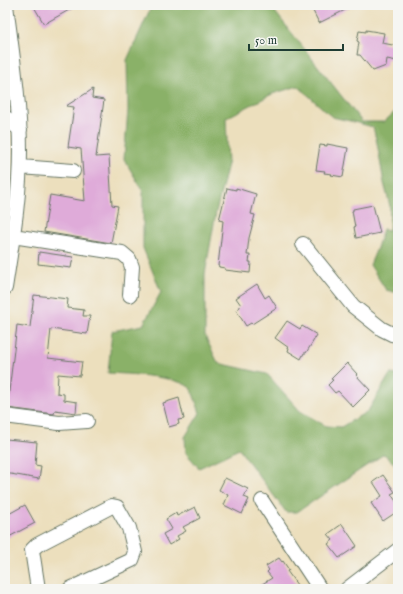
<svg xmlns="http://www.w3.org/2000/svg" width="403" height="594" font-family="'IM FELL English',serif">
	<rect width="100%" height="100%" fill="#f6f6f2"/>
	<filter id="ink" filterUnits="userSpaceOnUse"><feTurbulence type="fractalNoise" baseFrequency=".025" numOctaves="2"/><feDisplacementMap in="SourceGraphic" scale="8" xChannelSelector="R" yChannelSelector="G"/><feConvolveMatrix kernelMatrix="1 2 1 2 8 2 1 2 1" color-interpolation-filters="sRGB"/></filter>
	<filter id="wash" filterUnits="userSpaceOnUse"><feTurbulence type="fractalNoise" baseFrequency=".012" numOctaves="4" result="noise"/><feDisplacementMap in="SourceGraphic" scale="16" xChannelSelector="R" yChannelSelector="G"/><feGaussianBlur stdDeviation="0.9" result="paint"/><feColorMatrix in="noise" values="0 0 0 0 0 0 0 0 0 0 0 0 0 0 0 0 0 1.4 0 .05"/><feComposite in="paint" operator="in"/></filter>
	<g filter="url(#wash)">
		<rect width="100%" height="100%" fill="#ecdfbd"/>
		<path fill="#8ab167" stroke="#54774e" d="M 152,5 L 272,5 L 276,13 L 362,122 L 384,122 L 398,109 L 398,216 L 397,222 L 398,223 L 398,293 L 386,290 L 370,265 L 377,248 L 383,229 L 389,230 L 390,206 L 384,183 L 377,143 L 373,127 L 350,121 L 332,117 L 298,86 L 272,94 L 226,118 L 228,164 L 216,212 L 205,274 L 205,336 L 218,363 L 267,374 L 300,411 L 326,426 L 341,427 L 368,411 L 390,374 L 398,375 L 398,467 L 384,454 L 297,512 L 286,512 L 239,449 L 199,468 L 186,453 L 185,437 L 200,413 C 198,407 193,393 191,389 C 181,376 125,374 108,373 L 112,331 L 143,325 L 161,292 L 143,248 L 143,191 L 124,159 L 128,110 L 127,60 Z"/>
		<g id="blocks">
			<path fill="#dfabd9" d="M 33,5 L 78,5 L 44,24 Z
				M 310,5 L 355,5 L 319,23 Z
				M 366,30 L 384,33 L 382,43 L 398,46 L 397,61 L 387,59 L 386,66 L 373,71 L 360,55 L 357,55 L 359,42 L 357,41 L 359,31 L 366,32 Z
				M 93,89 L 92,98 L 104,100 L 96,157 L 109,156 L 112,205 L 118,206 L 111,243 L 44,232 L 50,195 L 85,201 L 81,149 L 68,147 L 74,107 L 66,106 Z
				M 327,144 L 348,148 L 343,177 L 331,175 L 332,174 L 324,173 L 325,171 L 316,170 L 320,145 L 327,146 Z
				M 227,188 L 236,190 L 236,188 L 256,194 L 251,214 L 255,215 L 249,238 L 247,255 L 250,255 L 249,262 L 251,262 L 250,273 L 225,270 L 225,268 L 219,267 L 219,266 L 218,266 L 223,221 L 219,220 Z
				M 373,205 L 380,233 L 356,238 L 354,227 L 355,227 L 352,211 L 353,211 L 353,209 Z
				M 39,252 L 73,257 L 71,268 L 38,264 Z
				M 257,284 L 265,298 L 269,295 L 277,308 L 252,324 L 251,323 L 246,326 L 236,310 L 240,307 L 240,306 L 241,305 L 236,298 Z
				M 34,295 L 68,299 L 67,308 L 84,310 L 83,316 L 90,316 L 87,334 L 51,329 L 48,358 L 82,362 L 80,376 L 58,374 L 57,393 L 64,394 L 64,400 L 77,402 L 76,413 L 55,410 L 54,414 L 7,408 L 17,325 L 30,327 Z
				M 287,321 L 300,329 L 302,326 L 317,335 L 306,353 L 304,353 L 301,359 L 288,351 L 289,348 L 275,338 Z
				M 347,363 L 357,374 L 356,375 L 370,390 L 353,407 L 338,391 L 335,393 L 328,385 L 333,380 L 331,379 Z
				M 179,398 L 184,419 L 178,420 L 179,424 L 169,427 L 163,403 Z
				M 6,439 L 37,442 L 35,465 L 41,466 L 39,479 L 5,473 Z
				M 383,475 L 395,492 L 391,494 L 398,504 L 398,511 L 383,521 L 371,503 L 382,496 L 373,482 Z
				M 225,478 L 248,489 L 244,497 L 249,499 L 242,514 L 224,505 L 228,495 L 219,490 Z
				M 25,505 L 35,523 L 5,539 L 5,516 Z
				M 195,507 L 200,518 L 183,527 L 186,531 L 177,536 L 179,539 L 169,545 L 163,534 L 172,529 L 166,519 L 176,513 L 177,516 Z
				M 342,524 L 357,546 L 339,558 L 328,544 L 333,540 L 328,534 Z
				M 279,558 L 282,562 L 283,561 L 289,570 L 287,571 L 300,589 L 254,589 L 272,578 L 267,572 L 269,570 L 266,566 Z"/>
		</g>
	</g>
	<g filter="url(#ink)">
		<use href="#blocks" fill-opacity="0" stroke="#677664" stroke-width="1"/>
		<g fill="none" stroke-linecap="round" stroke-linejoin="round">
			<defs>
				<path id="minor" d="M 5,117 L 20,130
					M 20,167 L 73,171
					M 13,236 L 122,253 L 129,259 L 132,267 L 130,295
					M 303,244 L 353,306 L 382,329 L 392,334 L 398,335
					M 5,288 C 12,242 20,197 20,151 C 20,102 12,53 6,5
					M 5,416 L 59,423 L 87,421
					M 262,501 L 320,589
					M 38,589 L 32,550 L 37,545 L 112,506 L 117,507 L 129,528 L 135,552 L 132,560 L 70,589
					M 347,589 L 398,550"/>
			</defs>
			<use href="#minor" stroke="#677664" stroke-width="16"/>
			<use href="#minor" stroke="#fff" stroke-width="14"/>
		</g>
	</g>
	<rect width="403" height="594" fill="none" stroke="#f6f6f2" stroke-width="20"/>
	<path d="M249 44v6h94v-6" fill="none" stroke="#1f3d34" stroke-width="2"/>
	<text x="255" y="44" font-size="12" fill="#1f3d34" stroke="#f6f6f2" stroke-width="3" paint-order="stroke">50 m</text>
</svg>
